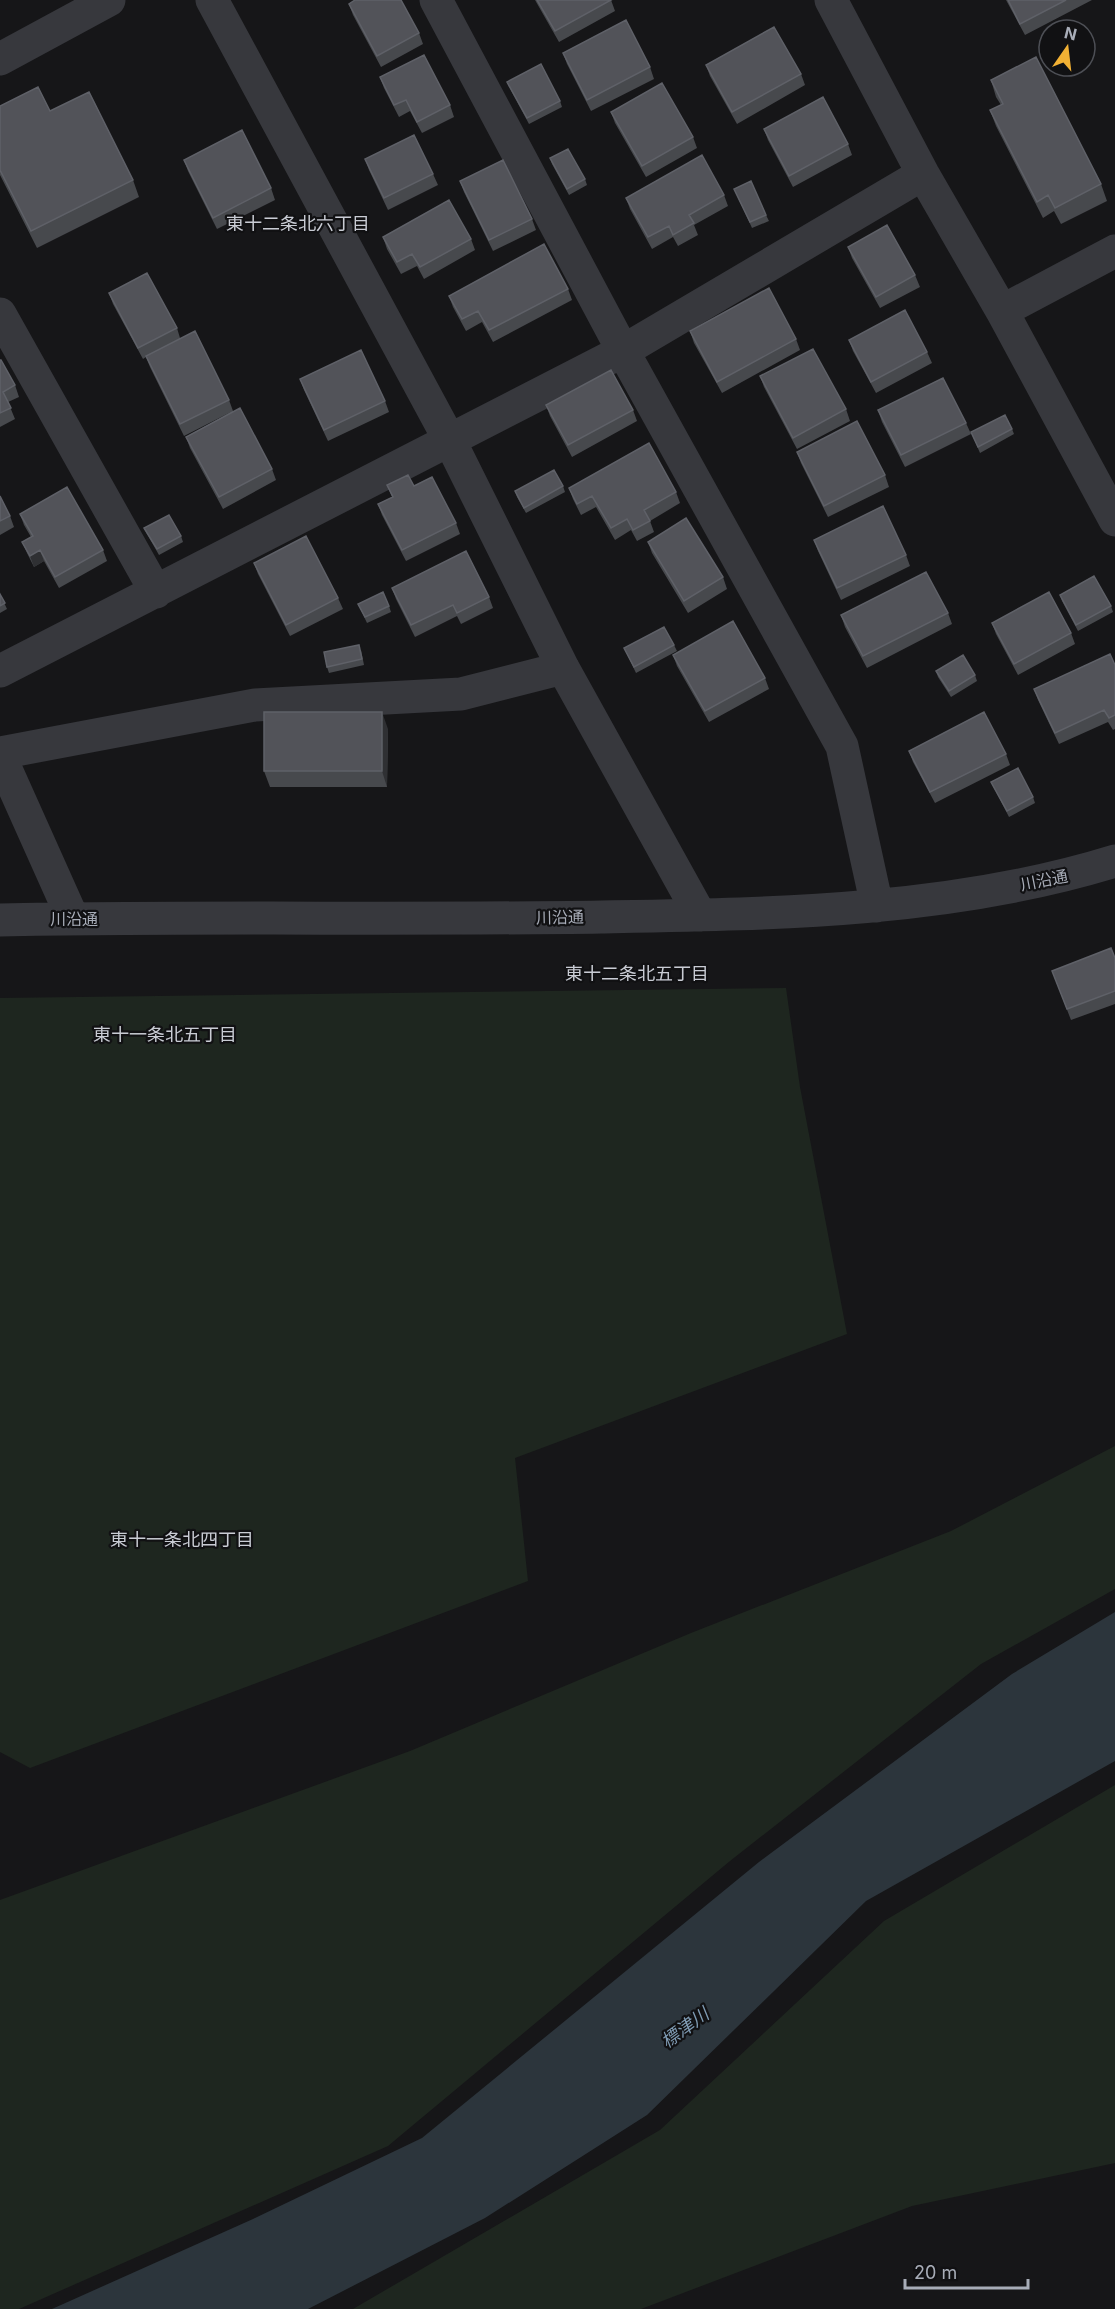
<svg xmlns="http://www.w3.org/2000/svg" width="1115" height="2309" font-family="Inter,'Noto Sans JP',sans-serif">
	<rect width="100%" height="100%" fill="#161618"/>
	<path fill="#1e261f" d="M 786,988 L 800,1087 L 847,1334 L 515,1458 L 528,1581 L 30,1768 L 0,1752 L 0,998 Z
		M 1115,1446 L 1115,1589 L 981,1664 L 730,1861 L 388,2146 L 19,2309 L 0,2309 L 0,1900 L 410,1751 L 691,1633 L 951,1531 Z
		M 1115,1785 L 1115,2163 L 912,2206 L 641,2309 L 353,2309 L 660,2130 L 884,1921 Z"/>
	<path fill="#2c353c" d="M 1115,1612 L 1115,1761 L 866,1901 L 647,2115 L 485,2218 L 308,2309 L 52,2309 L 253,2219 L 422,2138 L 759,1862 L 1012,1674 Z"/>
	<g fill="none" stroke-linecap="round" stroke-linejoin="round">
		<path stroke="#37383d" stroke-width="33" d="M 212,0 L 450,441 L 563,668 L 700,915
			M 436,0 L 623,351 L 842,746 L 877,906
			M 831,0 L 923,174 L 1002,311 L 1115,520
			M 0,59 L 109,0
			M 1002,311 L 1115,251
			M 0,314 L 156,592
			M 0,671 L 623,351 L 923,174
			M 0,753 L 255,705 L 461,694 L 563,668
			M 0,756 L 73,919
			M 0,920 C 201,916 401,920 602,917 C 773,914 950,912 1115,861"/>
	</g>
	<path fill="#47494d" d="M 535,0 L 611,0 L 615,11 L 559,42 Z
		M 1006,0 L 1092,0 L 1025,35 Z
		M 349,4 L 419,33 L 423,44 L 381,67 L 353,15 Z
		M 563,53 L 650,67 L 654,79 L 591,111 L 567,64 Z
		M 706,65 L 801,74 L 805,85 L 737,124 L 710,76 Z
		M 380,77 L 450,105 L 454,117 L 422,133 L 410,111 L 399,117 L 384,88 Z
		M 991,80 L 1101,184 L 1107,201 L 1061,224 L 1054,211 L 1043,218 L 996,126 L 990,110 L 1001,105 L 996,97 Z
		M 507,82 L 560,101 L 562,107 L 529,124 L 509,87 Z
		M 0,106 L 50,111 L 133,180 L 139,197 L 37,248 L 0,175 Z
		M 611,112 L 693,137 L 697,148 L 646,177 L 615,123 Z
		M 764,129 L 848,144 L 852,155 L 793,187 L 768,140 Z
		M 550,158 L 585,179 L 587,185 L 569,195 L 552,164 Z
		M 365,159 L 433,174 L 438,185 L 388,210 L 369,170 Z
		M 184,160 L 271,188 L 275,200 L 217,229 L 188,171 Z
		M 460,181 L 532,219 L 536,230 L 493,251 L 464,192 Z
		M 734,189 L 766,215 L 769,221 L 752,228 Z
		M 724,195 L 728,206 L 694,225 L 698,235 L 678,246 L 673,237 L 652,249 L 630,209 L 626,198 Z
		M 383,237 L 471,239 L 475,250 L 424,279 L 417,266 L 401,274 L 387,249 Z
		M 848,247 L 915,275 L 920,287 L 880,308 L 852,258 Z
		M 568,289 L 572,300 L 493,342 L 482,322 L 466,331 L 453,307 L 449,296 Z
		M 109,293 L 177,328 L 180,338 L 229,400 L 233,411 L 272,469 L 276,480 L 223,509 L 190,448 L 186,437 L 231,412 L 184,436 L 150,367 L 146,357 L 143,359 L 113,304 Z
		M 690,331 L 796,339 L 800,350 L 722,393 L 694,343 Z
		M 849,340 L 927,352 L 932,363 L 876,393 L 853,351 Z
		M 0,360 L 15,385 L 19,397 L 8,402 L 15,419 L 0,427 Z
		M 760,376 L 846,409 L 850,421 L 797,449 L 764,387 Z
		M 300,379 L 385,401 L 389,412 L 328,441 L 304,390 Z
		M 546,405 L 633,410 L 637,421 L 572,457 L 550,416 Z
		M 878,410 L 966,423 L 971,434 L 905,467 L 882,422 Z
		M 1012,429 L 1014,434 L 980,453 L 971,432 Z
		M 797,452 L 885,475 L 889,487 L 828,517 L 801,463 Z
		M 387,485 L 414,486 L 456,523 L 460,534 L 406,561 L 382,515 L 378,504 L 392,497 Z
		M 563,486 L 565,492 L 526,513 L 517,497 L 515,491 Z
		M 569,488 L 676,492 L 680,503 L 650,521 L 654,532 L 637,541 L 631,530 L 615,540 L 596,507 L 581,515 L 573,499 Z
		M 0,496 L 10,516 L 14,527 L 0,535 Z
		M 20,514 L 103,550 L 107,561 L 59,588 L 44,561 L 34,567 L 27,553 L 22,542 L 31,537 L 24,525 Z
		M 144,528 L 181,536 L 183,542 L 159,555 L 147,534 Z
		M 814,540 L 906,555 L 910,566 L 841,600 L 818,551 Z
		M 648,542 L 723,577 L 727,589 L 688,613 L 652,553 Z
		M 254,563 L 338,598 L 343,609 L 290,636 L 258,574 Z
		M 392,588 L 489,597 L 493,608 L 461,624 L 457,616 L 415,637 L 396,599 Z
		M 0,594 L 7,609 L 0,613 Z
		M 1060,595 L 1111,606 L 1113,612 L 1078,631 L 1062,601 Z
		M 358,604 L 389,606 L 391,612 L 367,623 Z
		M 948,613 L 952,624 L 867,668 L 845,627 L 841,615 Z
		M 992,623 L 1071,633 L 1075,644 L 1018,675 L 996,634 Z
		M 674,645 L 677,651 L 636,673 L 624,648 Z
		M 361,650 L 364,665 L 329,673 L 327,667 Z
		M 673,655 L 765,678 L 769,689 L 709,722 L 677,666 Z
		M 1115,665 L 1115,729 L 1113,730 L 1108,722 L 1059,744 L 1038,700 L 1034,689 Z
		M 936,671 L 975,675 L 977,681 L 951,697 L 938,677 Z
		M 388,729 L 387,787 L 270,787 L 264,771 Z
		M 909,751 L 1006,754 L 1010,765 L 935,803 L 913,762 Z
		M 991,782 L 1033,797 L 1035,803 L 1009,817 L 994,788 Z
		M 1115,958 L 1115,1004 L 1071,1020 L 1052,971 Z"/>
	<path fill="#2f3033" d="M 40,550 L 44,561 L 34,567 L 30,556 Z
		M 382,712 L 388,729 L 387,787 L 382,771 Z"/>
	<path fill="#525359" stroke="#5f6168" stroke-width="1.5" d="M 355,0 L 401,0 L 419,33 L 377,56 L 349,4 Z
		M 537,0 L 611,0 L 555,31 Z
		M 1008,0 L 1066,0 L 1020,24 Z
		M 626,20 L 650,67 L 587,100 L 563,53 Z
		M 774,27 L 801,74 L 732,112 L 706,65 Z
		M 424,55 L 450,105 L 417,122 L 406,100 L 394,105 L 380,77 Z
		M 1036,57 L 1101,184 L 1055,208 L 1048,195 L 1037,202 L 990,110 L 1003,104 L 991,80 Z
		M 541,64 L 560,101 L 527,118 L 507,82 Z
		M 662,83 L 693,137 L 642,166 L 611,112 Z
		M 38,87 L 50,111 L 89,92 L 133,180 L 31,231 L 0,170 L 0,106 Z
		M 823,97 L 848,144 L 789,176 L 764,129 Z
		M 242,130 L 271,188 L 213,218 L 184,160 Z
		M 414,135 L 433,174 L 384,198 L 365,159 Z
		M 568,149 L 585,179 L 567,189 L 550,158 Z
		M 702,155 L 724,195 L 689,215 L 694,223 L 673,235 L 669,226 L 648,237 L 626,198 Z
		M 503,160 L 532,219 L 489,240 L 460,181 Z
		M 751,181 L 766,215 L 750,222 L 734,189 Z
		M 449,200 L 471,239 L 420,267 L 412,254 L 397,262 L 383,237 Z
		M 887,225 L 915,275 L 876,297 L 848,247 Z
		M 544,244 L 568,289 L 489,330 L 478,311 L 462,319 L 449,296 Z
		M 147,273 L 177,328 L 138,348 L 109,293 Z
		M 769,288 L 796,339 L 717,382 L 690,331 Z
		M 905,310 L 927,352 L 871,382 L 849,340 Z
		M 195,331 L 229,400 L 180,424 L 146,356 Z
		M 813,349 L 846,409 L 793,438 L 760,376 Z
		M 361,350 L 385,401 L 324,430 L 300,379 Z
		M 0,360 L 1,360 L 15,385 L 3,392 L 11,408 L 0,413 Z
		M 611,370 L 633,410 L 568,445 L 546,405 Z
		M 943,378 L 966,423 L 901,455 L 878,410 Z
		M 240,408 L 272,469 L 219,497 L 186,437 Z
		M 1005,415 L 1012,429 L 978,447 L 971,432 Z
		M 857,421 L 885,475 L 824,506 L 797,452 Z
		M 649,443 L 676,492 L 644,510 L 650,521 L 633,530 L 627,519 L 611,528 L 592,496 L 577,504 L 569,488 Z
		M 554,470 L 563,486 L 524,508 L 515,491 Z
		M 408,475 L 414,486 L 432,477 L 456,523 L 402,550 L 378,504 L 393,497 L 387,485 Z
		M 67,487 L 103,550 L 55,577 L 40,550 L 30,556 L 22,542 L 33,536 L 20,514 Z
		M 0,496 L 10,516 L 0,521 Z
		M 883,506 L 906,555 L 837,588 L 814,540 Z
		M 169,515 L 181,536 L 157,549 L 144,528 Z
		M 686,518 L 723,577 L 684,601 L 648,542 Z
		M 306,536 L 338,598 L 286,625 L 254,563 Z
		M 466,551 L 489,597 L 457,613 L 453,605 L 411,625 L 392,588 Z
		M 926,572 L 948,613 L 863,656 L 841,615 Z
		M 1094,576 L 1111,606 L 1076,625 L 1060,595 Z
		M 383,592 L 389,606 L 365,617 L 358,604 Z
		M 1049,592 L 1071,633 L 1014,664 L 992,623 Z
		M 0,594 L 5,603 L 0,606 Z
		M 733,621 L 765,678 L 705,711 L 673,655 Z
		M 664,627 L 674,645 L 634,667 L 624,648 Z
		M 359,645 L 362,659 L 327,667 L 324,652 Z
		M 1110,654 L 1115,665 L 1115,715 L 1109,718 L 1104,710 L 1055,733 L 1034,689 Z
		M 963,655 L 975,675 L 949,691 L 936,671 Z
		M 264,712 L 382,712 L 382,771 L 264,771 Z
		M 984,712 L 1006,754 L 930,792 L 909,751 Z
		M 1018,768 L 1033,797 L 1007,811 L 991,782 Z
		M 1111,948 L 1115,958 L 1115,991 L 1067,1009 L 1052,971 Z"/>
	<g text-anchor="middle" stroke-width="4.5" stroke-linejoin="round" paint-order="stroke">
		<g font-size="16" fill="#a8adb8" stroke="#111113">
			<text transform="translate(1044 880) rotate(-11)" y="6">川沿通</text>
			<text transform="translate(560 917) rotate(-1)" y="6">川沿通</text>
			<text x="74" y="925">川沿通</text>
		</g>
		<g font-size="18" fill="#c9ccd4" stroke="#111113">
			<text x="298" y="230">東十二条北六丁目</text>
			<text x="637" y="980">東十二条北五丁目</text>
			<text x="165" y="1041">東十一条北五丁目</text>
			<text x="182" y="1546">東十一条北四丁目</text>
		</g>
		<g font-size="18" font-style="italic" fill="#7f9bb3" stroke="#111113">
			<text transform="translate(685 2028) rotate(-36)" y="6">標津川</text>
		</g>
	</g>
	<g transform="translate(1067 48) rotate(14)"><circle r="28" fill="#111113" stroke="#4d4f55" stroke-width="1.5"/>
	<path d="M0-4.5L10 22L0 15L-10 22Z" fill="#f2b134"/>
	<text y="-9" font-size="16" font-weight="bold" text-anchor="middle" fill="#a8adb8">N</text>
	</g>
	<path d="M905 2279v9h123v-9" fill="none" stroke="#a8adb8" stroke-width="3"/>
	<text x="914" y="2279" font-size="18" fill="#a8adb8" stroke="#111113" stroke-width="4.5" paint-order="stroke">20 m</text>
</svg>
